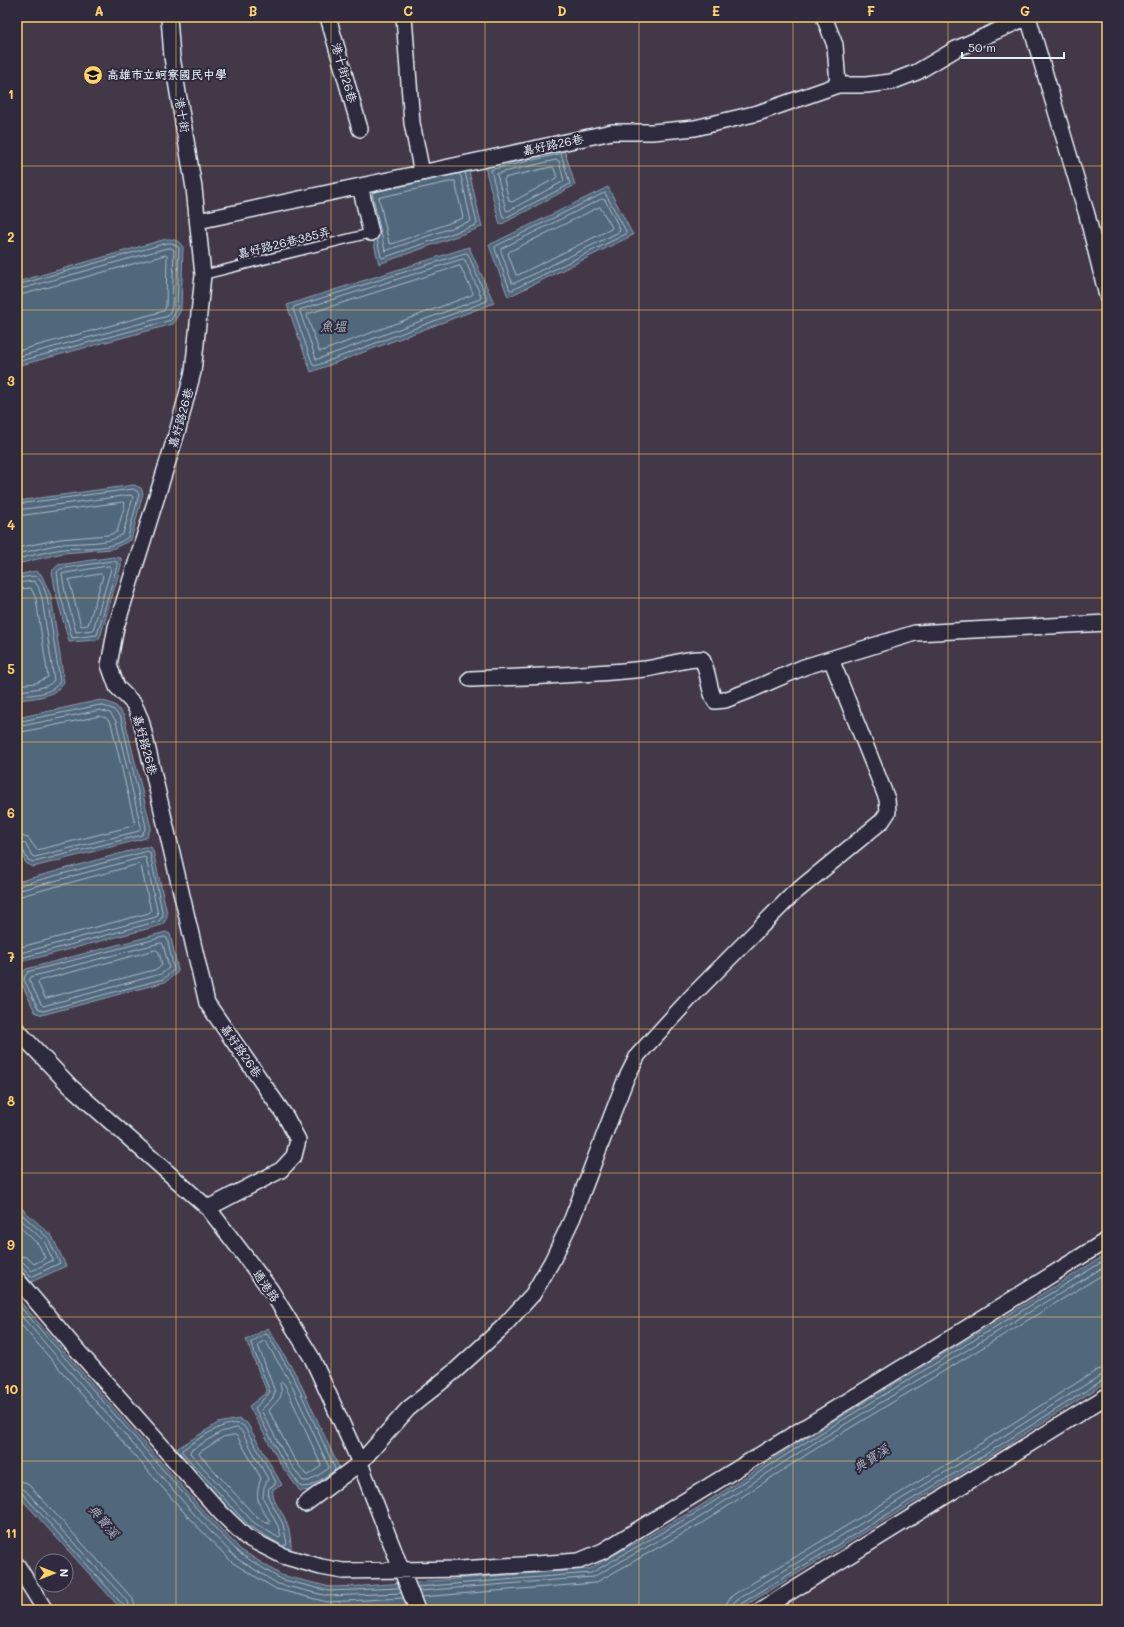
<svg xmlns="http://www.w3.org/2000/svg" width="1124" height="1627" font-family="Mali,'LXGW WenKai TC',sans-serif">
	<rect width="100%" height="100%" fill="#433848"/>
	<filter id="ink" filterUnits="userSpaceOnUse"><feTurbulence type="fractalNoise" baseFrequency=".025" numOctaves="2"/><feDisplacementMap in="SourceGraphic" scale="8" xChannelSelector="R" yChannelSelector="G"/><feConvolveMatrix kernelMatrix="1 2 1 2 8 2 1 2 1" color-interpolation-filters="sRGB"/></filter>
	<g filter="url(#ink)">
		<path fill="#51677c" stroke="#8d9eae" d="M 564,149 L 575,185 L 500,225 L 485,167 Z
			M 467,163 L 482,227 L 379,264 L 360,186 Z
			M 608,187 L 633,235 L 508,297 L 489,245 Z
			M 166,239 C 174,239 178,240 183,247 L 181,310 L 173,324 L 17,366 L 17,282 Z
			M 469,247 L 494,303 L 311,372 L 287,305 Z
			M 134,485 L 141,488 L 143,493 L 131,540 L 112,549 L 63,553 L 17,564 L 17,501 Z
			M 113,557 L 121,558 L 121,566 L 100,637 L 97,640 L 69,642 L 56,594 L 52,571 L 58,565 Z
			M 36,571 L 41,574 L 51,596 L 64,682 C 54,698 34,698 17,700 L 17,575 Z
			M 101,700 L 115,705 L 124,716 L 151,828 L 146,838 L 33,867 L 26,863 L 17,847 L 17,718 Z
			M 144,847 L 151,847 L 153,851 L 167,913 L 167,918 L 162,925 L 17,963 L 17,882 Z
			M 166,932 L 170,934 L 178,970 L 177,973 L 165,982 L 42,1015 L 35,1012 L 20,980 L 21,974 L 26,969 Z
			M 17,1204 L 52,1236 L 66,1266 L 29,1283 L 17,1268 Z
			M 1107,1254 L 1107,1382 L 980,1462 L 738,1610 L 122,1610 L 17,1494 L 17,1298 L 201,1508 L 241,1550 L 281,1575 L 330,1587 L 363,1586 L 589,1569 L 694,1510 L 801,1441 Z
			M 268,1328 L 298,1378 L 341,1472 L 312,1490 L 300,1491 L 281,1465 L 249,1406 L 267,1392 L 246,1340 Z
			M 239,1419 L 247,1423 L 282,1485 L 273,1489 C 271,1502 282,1510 286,1521 C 290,1530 291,1541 291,1550 L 281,1550 L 247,1529 L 175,1450 L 218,1423 Z"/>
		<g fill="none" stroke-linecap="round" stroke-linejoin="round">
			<path stroke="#acbac6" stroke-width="1" d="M 561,154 L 570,184 L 505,218 L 503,218 L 491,170 Z
				M 557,160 L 559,161 L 564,181 L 508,211 L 506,210 L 497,174 Z
				M 553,167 L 557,176 L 556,178 L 512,202 L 509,201 L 504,180 L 505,178 Z
				M 459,174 L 461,176 L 471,221 L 385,251 L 372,193 Z
				M 455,181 L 463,218 L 392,244 L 389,243 L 379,198 Z
				M 605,193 L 626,231 L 626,234 L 512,290 L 510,290 L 495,249 L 495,247 Z
				M 602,199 L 605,200 L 620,229 L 619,232 L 515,283 L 512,283 L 501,251 L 501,249 Z
				M 600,207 L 612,227 L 611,229 L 518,275 L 516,275 L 508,254 L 509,252 Z
				M 377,239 L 381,257 L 383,258 L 476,225 L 477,223 L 465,172
				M 466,253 L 468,254 L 487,299 L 487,301 L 315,366 L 313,365 L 293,309 L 294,307 Z
				M 463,259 L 465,260 L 481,296 L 480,299 L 318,359 L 316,359 L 300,312 L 300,310 Z
				M 460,266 L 473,293 L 472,295 L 322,351 L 319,351 L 307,316 L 308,314 Z
				M 17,285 L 167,243 L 172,243 L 179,248 L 177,309 L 171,320 L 17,362
				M 17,290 L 167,248 L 171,248 L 174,250 L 172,307 L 168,316 L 17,357
				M 17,296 L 165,255 L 167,256 L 166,306 L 164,311 L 17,351
				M 17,504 L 133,489 L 137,491 L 139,494 L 128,537 C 111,551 84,547 63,549 C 48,551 32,556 17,559
				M 17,510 L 131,495 L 133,497 L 123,534 C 110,545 80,542 63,544 C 47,546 32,551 17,554
				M 17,516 L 123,502 L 125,504 L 117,532 L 108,535 L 60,539 L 17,548
				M 113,561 L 117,562 L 117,566 L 97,635 L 72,638 L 60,593 L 57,572 L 60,569 Z
				M 109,566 L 111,569 L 93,630 L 76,632 L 65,592 L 62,574 Z
				M 101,574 L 103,576 L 88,625 L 81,626 L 69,580 Z
				M 17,578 C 41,576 38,571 47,597 L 60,681 C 53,695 30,695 17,696
				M 17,583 L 34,581 L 38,586 L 42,598 L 54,680 C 49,689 27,690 17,691
				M 17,589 L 31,588 L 36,599 L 48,677 L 36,683 L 17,685
				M 17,722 L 100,705 L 113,709 L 121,718 L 146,827 L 142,835 L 34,862 L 28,860 L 21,847 L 17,846
				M 17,727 L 100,710 L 110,713 L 116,721 L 141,827 L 139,831 L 35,857 L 32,856 L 25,843 L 17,841
				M 17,733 L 100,716 L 106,718 L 111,723 L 135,824 L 133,826 L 37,850 L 28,838 L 17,835
				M 17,886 L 148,851 L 150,853 L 163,916 L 159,921 L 17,959
				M 17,891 L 144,857 L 146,858 L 158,915 L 156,917 L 17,954
				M 17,897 L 139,864 L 141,866 L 151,911 L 149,913 L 17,948
				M 165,937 L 167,938 L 174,970 L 163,979 L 43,1011 L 38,1008 L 24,980 L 25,976 L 28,972 Z
				M 161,943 L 163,944 L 169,968 L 161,974 L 43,1006 L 41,1004 L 29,980 L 31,977 Z
				M 156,950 L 159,952 L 162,965 L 158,969 L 47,998 L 45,998 L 38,983 L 39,981 Z
				M 17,1210 L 48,1238 L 60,1263 L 31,1277 L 21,1267 L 17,1266
				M 17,1216 L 44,1241 L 53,1260 L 32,1271 L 24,1263 L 17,1261
				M 17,1224 L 39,1245 L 45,1258 L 34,1264 L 26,1257 L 17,1255
				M 17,1303 L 198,1510 L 239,1553 L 280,1579 L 329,1591 L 399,1588
				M 17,1311 L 194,1514 L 236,1558 L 278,1584 L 328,1596 L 401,1593
				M 17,1320 L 189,1518 L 233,1563 L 276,1589 L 327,1602 L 403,1598
				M 265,1334 L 268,1335 L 295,1380 L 335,1469 L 334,1471 L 311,1486 L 301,1487 L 284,1463 L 255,1408 L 270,1392 L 251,1343 Z
				M 264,1341 L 266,1342 L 290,1382 L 329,1467 L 328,1469 L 309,1481 L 303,1481 L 288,1461 L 261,1410 L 273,1398 L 275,1392 L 258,1345 Z
				M 282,1382 L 285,1385 L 321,1465 L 320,1467 L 308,1475 L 306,1475 L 293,1457 L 269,1411 C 275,1400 285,1401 280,1384 Z
				M 237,1428 L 241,1430 L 268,1479 L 264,1487 L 263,1498 L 278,1526 L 281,1536 L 279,1538 L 253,1522 L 190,1453 L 191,1450 L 221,1432 Z
				M 235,1435 L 237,1436 L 261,1478 C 254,1499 258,1504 270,1521 L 269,1524 L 256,1517 L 199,1454 L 200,1452 L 223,1437 Z
				M 17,1481 L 24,1482 L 30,1486 L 133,1599 L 136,1610
				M 17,1487 L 25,1490 L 128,1602 L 130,1610
				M 17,1492 L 22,1493 L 124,1606 L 125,1610
				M 281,1545 L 249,1526 L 182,1452 L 182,1450 C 196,1441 228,1416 244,1426 L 276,1482 L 275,1484 L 269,1488 L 268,1497 L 283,1524 L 287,1544 L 283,1546
				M 417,1587 L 591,1573 L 696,1513 L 803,1444 L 1107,1259
				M 419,1591 L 593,1577 L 699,1518 L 806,1448 L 1107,1265
				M 421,1597 L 595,1583 L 702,1523 L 809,1453 L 1107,1272
				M 726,1610 L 727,1602 L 733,1595 L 972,1449 L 1097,1370 L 1107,1368
				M 732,1610 L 733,1604 L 736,1600 L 975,1454 L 1101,1375 L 1107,1374
				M 737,1610 L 739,1605 L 978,1459 L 1103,1380 L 1107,1379"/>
			<defs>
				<path id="service" d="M 203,275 L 371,233"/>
				<path id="minor" d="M 169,17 L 172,57 L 194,188 L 203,275 L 193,372 L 178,429 L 116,627 L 109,665 L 117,687 L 134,704 L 141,720 L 207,1003 L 286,1117 L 298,1140 L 294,1156 L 281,1170 L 208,1208
					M 328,17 L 360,129
					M 404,17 L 412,123 L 422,173
					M 824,17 L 835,45 L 838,85
					M 1028,17 L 1087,215 L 1107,296
					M 360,186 L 371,233
					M 198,221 L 612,132 L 652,132 L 695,128 L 758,113 L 838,85 L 866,85 L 891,82 L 917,72 L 956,49 L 1028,17
					M 470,679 C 528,677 587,675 645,669 C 664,667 683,658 702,659 C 709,673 708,688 715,701 L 725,700 L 751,690 L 804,667 L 915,633 L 1107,623
					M 17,1030 L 70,1086 L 208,1208 L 270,1289 L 312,1358 L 360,1463 L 417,1610
					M 17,1279 L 77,1350 L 221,1513 L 246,1537 L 283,1556 L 321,1567 L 343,1571 L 461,1569 L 579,1561 L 603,1551 L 957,1334 L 1107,1240
					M 305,1504 L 360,1463 L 408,1409 L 456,1370 L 502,1328 L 533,1294 L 552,1261 L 572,1219 L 625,1081 L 638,1055 L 692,996 L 792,895 L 882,821 L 888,812 L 887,799 L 831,659
					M 17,1565 L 45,1610
					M 761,1610 L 1107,1396"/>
			</defs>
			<use href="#service" stroke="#e8f1f8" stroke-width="11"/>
			<use href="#minor" stroke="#e8f1f8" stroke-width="18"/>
			<use href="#service" stroke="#2f2a3d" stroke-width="8"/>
			<use href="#minor" stroke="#2f2a3d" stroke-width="15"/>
		</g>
	</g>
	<path fill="none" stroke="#ffd166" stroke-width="1" stroke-opacity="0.55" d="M 176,17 L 176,1610M 331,17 L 331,1610M 485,17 L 485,1610M 639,17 L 639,1610M 793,17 L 793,1610M 948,17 L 948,1610M 17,166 L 1107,166M 17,310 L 1107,310M 17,454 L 1107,454M 17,598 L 1107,598M 17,742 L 1107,742M 17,885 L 1107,885M 17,1029 L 1107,1029M 17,1173 L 1107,1173M 17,1317 L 1107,1317M 17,1461 L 1107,1461"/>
	<defs>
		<symbol id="school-disc" viewBox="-11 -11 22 22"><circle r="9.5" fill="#ffd166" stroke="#2f2a3d"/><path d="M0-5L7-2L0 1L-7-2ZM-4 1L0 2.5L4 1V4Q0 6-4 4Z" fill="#111"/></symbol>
	</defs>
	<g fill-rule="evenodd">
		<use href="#school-disc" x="82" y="64" width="22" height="22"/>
	</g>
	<g text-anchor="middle" stroke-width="4" stroke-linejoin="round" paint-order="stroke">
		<g font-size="12" fill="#e8f1f8" stroke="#2f2a3d">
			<text transform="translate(344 73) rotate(74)" y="4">港十街26巷</text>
			<text transform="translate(182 115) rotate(80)" y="4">港十街</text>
			<text transform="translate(553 145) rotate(-12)" y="4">嘉好路26巷</text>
			<text transform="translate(284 243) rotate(-14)" y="4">嘉好路26巷385弄</text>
			<text transform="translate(181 418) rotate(-74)" y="4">嘉好路26巷</text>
			<text transform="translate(145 745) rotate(75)" y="4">嘉好路26巷</text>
			<text transform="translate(241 1051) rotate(55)" y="4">嘉好路26巷</text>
			<text transform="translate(266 1286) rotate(55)" y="4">通港路</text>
		</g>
		<g font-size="12" font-weight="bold" fill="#e8f1f8" stroke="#2f2a3d" text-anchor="start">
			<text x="107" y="79">高雄市立蚵寮國民中學</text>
		</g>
		<g font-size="13" font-style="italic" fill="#acbac6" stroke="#2f2a3d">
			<text x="333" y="331">魚塭</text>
			<text transform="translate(871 1458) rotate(-33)" y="5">典寶溪</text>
			<text transform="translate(104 1521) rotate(50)" y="5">典寶溪</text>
		</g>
	</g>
	<rect width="1124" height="1627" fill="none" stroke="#2f2a3d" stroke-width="44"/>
	<g transform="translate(54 1573) rotate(90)"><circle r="19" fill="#2f2a3d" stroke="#797a88"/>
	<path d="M0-3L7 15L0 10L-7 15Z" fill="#ffd166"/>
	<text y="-6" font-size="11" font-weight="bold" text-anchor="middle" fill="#e8f1f8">N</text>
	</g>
	<path d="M962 52v6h102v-6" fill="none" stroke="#e8f1f8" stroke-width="2"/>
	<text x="968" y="52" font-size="12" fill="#e8f1f8" stroke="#2f2a3d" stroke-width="3" paint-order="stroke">50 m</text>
	<rect x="22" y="22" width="1080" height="1583" fill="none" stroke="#ffd166" stroke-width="1.5"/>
	<g font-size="13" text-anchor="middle" font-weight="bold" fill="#ffd166">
		<text x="99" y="16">A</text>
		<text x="253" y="16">B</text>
		<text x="408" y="16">C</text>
		<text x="562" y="16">D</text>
		<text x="716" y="16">E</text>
		<text x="871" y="16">F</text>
		<text x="1025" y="16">G</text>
		<text x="11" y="99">1</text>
		<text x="11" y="242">2</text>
		<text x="11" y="386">3</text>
		<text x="11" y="530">4</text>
		<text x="11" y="674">5</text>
		<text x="11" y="818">6</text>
		<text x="11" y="962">7</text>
		<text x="11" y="1106">8</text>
		<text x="11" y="1250">9</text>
		<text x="11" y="1394">10</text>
		<text x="11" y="1538">11</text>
	</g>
</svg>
